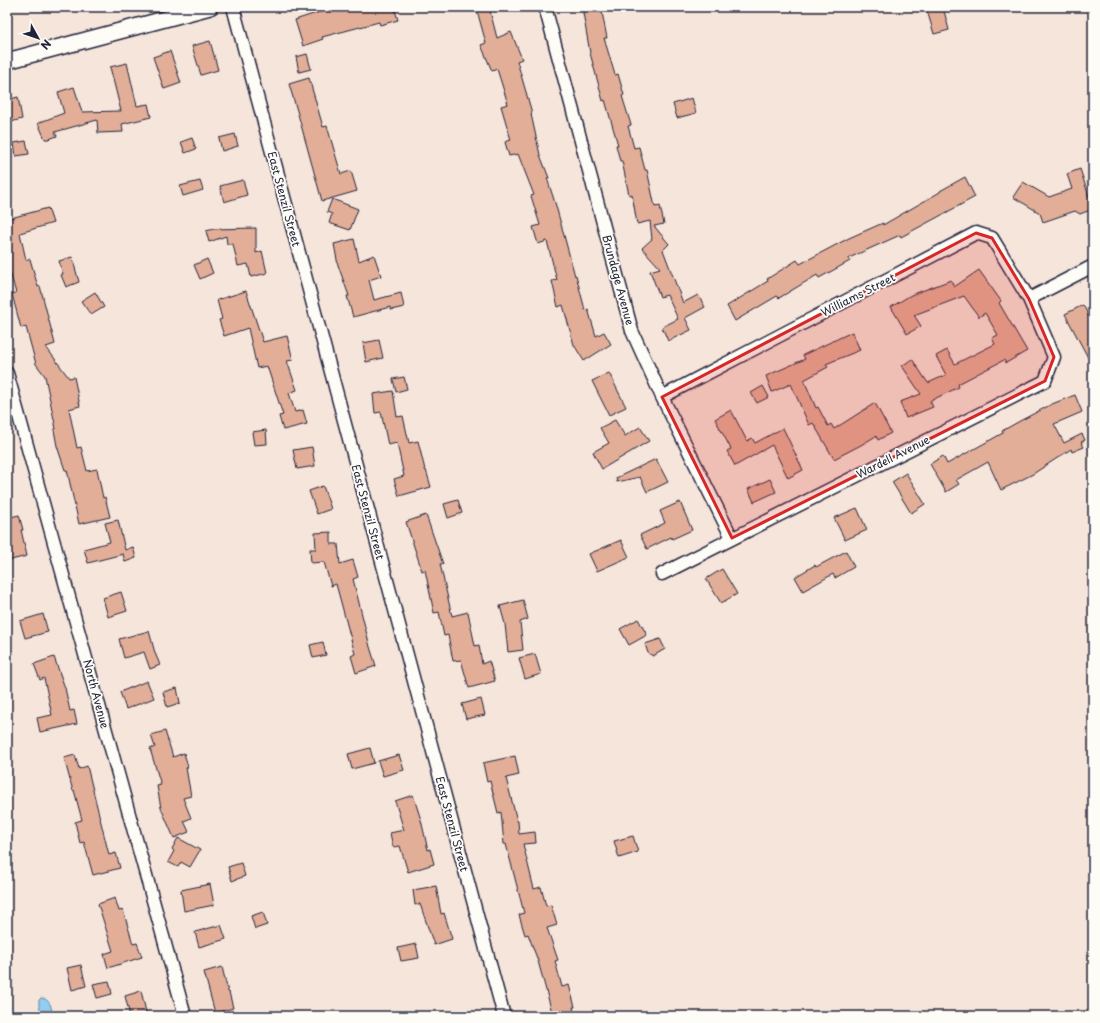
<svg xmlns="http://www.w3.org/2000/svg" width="1100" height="1023" font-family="'Playpen Sans',sans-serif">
	<rect width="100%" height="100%" fill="#f5e5da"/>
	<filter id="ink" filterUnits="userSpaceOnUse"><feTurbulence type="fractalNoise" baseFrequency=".025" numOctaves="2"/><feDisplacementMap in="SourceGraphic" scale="8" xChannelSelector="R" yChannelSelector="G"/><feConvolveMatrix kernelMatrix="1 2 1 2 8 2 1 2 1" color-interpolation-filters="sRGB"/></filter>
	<g filter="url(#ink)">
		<path fill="#92cdf2" stroke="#6589a9" d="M 41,998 C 50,999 53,1008 51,1016 L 41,1016 C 41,1010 38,1006 39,1000 Z"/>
		<path fill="#e3ae98" stroke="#22223b" d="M 335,7 L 394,7 L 398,20 L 380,25 L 379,22 L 322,37 L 323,39 L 303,46 L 295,20 Z
			M 476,7 L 489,7 L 497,38 L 511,32 L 522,59 L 517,61 L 532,113 L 531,114 L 540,155 L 549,178 L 547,178 L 556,206 L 575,276 L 576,275 L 585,310 L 588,309 L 596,336 L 604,332 L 611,344 L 584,361 L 574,345 L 563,305 L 558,307 L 552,281 L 557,280 L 547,241 L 538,244 L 533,227 L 540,225 L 531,196 L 534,195 L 518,154 L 509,156 L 505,142 L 511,140 L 501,106 L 508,104 L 497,69 L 492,71 L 481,45 L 486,43 Z
			M 582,7 L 601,7 L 607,38 L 604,38 L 615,75 L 618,74 L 624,95 L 622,96 L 631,125 L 628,126 L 634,148 L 639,147 L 645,170 L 647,170 L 655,207 L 660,206 L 664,224 L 654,226 L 669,244 L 663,250 L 683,303 L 698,295 L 705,307 L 685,318 L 691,330 L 668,341 L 662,327 L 678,319 L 667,295 L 660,297 L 650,271 L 660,268 L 642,248 L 652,239 L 650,221 L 637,224 L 632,194 L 629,195 L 622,161 L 620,161 L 616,145 L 618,145 L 605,100 L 603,101 L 590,53 Z
			M 926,7 L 943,7 L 949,30 L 934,34 Z
			M 210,41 L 218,70 L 201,75 L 192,46 Z
			M 170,51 L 181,83 L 164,89 L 153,57 Z
			M 307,54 L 311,69 L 299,72 L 296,57 Z
			M 127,63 L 137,106 L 148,104 L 151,117 L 122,124 L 123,132 L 98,133 L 97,120 L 55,132 L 57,136 L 49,139 L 45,139 L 38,123 L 64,113 L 58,92 L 74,87 L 82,112 L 121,111 L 110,67 Z
			M 309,78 L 323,127 L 327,126 L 341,174 L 351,171 L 357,191 L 322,201 L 298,114 L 289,84 Z
			M 18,97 L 22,119 L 7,123 L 7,100 Z
			M 692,98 L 696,113 L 677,118 L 673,104 Z
			M 235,134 L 238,146 L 222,151 L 219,138 Z
			M 192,138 L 196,149 L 185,153 L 181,142 Z
			M 26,141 L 29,154 L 16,156 L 14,143 Z
			M 1080,169 L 1093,209 L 1080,214 L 1075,211 L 1043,222 L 1040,213 L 1013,197 L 1023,182 L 1049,197 L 1072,189 L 1067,174 Z
			M 965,177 L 975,197 L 901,237 L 900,235 L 849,258 L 850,261 L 819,278 L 817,275 L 779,298 L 777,296 L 735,321 L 727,306 L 768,281 L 767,279 L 797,260 L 800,264 L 849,238 L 883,223 L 883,225 L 940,192 L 940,191 Z
			M 243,180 L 247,195 L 224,202 L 220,186 Z
			M 200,181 L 203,190 L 183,196 L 180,186 Z
			M 332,199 L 358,209 L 350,230 L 329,223 L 332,214 L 327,212 Z
			M 48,208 L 53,223 L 20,233 L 26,260 L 30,259 L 38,287 L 40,286 L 55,344 L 46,347 L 69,378 L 74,377 L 80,406 L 69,409 L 77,448 L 81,447 L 87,471 L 97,469 L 103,498 L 105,497 L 110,517 L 79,524 L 67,470 L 65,470 L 57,446 L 54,430 L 56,429 L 45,376 L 36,364 L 26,327 L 21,328 L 12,294 L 16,293 L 8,265 L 9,265 L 7,255 L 7,219 Z
			M 256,228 L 256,253 L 262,251 L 267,273 L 251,277 L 248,264 L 238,266 L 233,244 L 227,244 L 226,236 L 209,242 L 206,231 L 214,229 Z
			M 354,239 L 359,261 L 374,255 L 381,276 L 369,280 L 374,300 L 401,293 L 404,307 L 391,310 L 390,307 L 353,317 L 347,296 L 349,296 L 338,265 L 334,244 Z
			M 72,257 L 79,282 L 66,287 L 61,275 L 63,274 L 59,261 Z
			M 207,259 L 213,273 L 200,279 L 194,265 Z
			M 979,270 L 1001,301 L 999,303 L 1027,351 L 1006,363 L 1004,360 L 958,384 L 959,387 L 930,401 L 933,407 L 906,418 L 900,402 L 921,394 L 902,366 L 912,359 L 928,383 L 946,375 L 936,356 L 947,350 L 955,364 L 995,344 L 992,338 L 998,335 L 985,313 L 979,317 L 964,296 L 914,315 L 921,326 L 907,334 L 891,307 L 911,295 L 951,280 L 954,287 Z
			M 246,291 L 263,342 L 287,336 L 293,360 L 287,361 L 297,390 L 289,393 L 295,412 L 303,410 L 307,424 L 283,430 L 279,416 L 283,415 L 267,366 L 257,368 L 248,328 L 224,336 L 219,320 L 222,319 L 217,300 Z
			M 95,292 L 104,307 L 91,315 L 81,301 Z
			M 1083,305 L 1093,324 L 1093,367 L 1065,314 Z
			M 852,332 L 860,350 L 826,364 L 828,367 L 804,380 L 816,408 L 818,407 L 828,426 L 831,424 L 834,429 L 875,403 L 891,433 L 878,440 L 876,436 L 861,445 L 834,459 L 813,423 L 809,425 L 791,384 L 772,392 L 766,376 L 805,359 L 803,355 Z
			M 379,340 L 383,358 L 366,362 L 363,343 Z
			M 609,373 L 626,407 L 609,415 L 592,381 Z
			M 404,377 L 407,389 L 396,392 L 393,379 Z
			M 763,386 L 769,397 L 757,403 L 751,393 Z
			M 393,391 L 397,417 L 403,416 L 409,443 L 418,441 L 425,470 L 426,470 L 431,487 L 399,496 L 394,479 L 404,476 L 397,443 L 388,445 L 381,412 L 375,413 L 373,394 Z
			M 1075,395 L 1082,412 L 1054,424 L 1064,443 L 1082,434 L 1085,440 L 1081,442 L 1084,447 L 1072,452 L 1071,449 L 1033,474 L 1001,490 L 988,462 L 956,480 L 959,484 L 946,492 L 930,464 L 943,456 L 947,464 L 1003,433 L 1002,431 L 1018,422 L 1052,404 Z
			M 731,410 L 747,441 L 752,438 L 755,443 L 783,428 L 803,470 L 788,478 L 772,445 L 735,466 L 727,451 L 731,449 L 715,419 Z
			M 615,420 L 625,436 L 640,427 L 649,441 L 602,469 L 593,452 L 609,443 L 600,428 Z
			M 266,430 L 267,444 L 254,445 L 252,432 Z
			M 312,447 L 315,466 L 297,469 L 293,450 Z
			M 656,459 L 668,482 L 647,492 L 640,477 L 617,482 L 616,478 Z
			M 906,473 L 925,504 L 911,513 L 892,482 Z
			M 770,479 L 776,492 L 754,502 L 748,489 Z
			M 323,486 L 331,509 L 317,514 L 309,491 Z
			M 458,500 L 462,513 L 448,518 L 444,504 Z
			M 680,502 L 692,530 L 672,539 L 671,537 L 647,549 L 640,535 L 665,523 L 660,511 Z
			M 857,508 L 867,530 L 845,540 L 834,518 Z
			M 19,515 L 23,530 L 21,530 L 27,556 L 7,561 L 7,518 Z
			M 426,515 L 443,564 L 440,564 L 452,616 L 468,612 L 475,646 L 479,645 L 482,664 L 489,661 L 495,681 L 469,688 L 461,660 L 453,661 L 448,635 L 444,636 L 439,612 L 434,613 L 425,570 L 422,571 L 406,522 Z
			M 118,520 L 125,550 L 133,547 L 136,558 L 125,562 L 123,554 L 88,563 L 84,549 L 110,542 L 105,523 Z
			M 331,532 L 331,544 L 338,544 L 340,564 L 353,560 L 358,577 L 353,579 L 370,647 L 376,666 L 356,673 L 351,656 L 355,654 L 336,584 L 331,586 L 324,562 L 311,563 L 310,549 L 316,549 L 315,533 Z
			M 621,540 L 629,557 L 597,571 L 589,554 Z
			M 846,551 L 854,567 L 835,578 L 833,574 L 803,591 L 795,577 L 815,565 L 816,567 Z
			M 722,569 L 737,594 L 721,603 L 706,579 Z
			M 121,592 L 127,611 L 108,617 L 103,598 Z
			M 523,600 L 528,619 L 520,622 L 523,650 L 508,652 L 505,624 L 500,606 Z
			M 43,614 L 48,632 L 25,638 L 20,621 Z
			M 638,619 L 647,635 L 629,645 L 620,629 Z
			M 149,631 L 155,653 L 160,665 L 150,669 L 144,652 L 124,658 L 119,639 Z
			M 660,639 L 665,649 L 653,656 L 648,653 L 645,644 Z
			M 323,642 L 326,655 L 313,658 L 310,645 Z
			M 535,654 L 541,674 L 525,679 L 519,658 Z
			M 54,657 L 65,688 L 70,711 L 74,710 L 77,724 L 40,732 L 37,718 L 52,715 L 44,678 L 40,680 L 34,664 Z
			M 147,681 L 154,698 L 126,709 L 120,692 Z
			M 177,688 L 180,703 L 167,707 L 163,692 Z
			M 481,699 L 485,715 L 466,719 L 462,704 Z
			M 165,731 L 173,757 L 184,753 L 188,767 L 186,768 L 191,796 L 183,798 L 191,818 L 184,821 L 189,832 L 174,838 L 161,808 L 157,786 L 161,785 L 150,749 L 155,747 L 151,735 Z
			M 370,748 L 374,763 L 352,769 L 348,754 Z
			M 75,755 L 79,769 L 87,766 L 109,855 L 116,853 L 120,868 L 93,875 L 84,842 L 80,843 L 75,822 L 82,820 L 74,790 L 73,791 L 64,758 Z
			M 399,755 L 404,770 L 383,776 L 378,761 Z
			M 515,756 L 519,775 L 506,778 L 517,821 L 518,821 L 519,834 L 535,832 L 536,843 L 523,844 L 534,889 L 541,887 L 546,906 L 551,905 L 557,925 L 547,928 L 558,960 L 555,961 L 562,987 L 569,985 L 575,1007 L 573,1007 L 575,1016 L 553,1016 L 538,961 L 528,934 L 525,935 L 519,915 L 524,913 L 506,844 L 504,844 L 501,812 L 498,813 L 490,781 L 487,782 L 483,763 Z
			M 413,795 L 421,820 L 428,850 L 430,849 L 434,864 L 408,872 L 400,846 L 393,847 L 390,833 L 404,830 L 395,801 Z
			M 633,836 L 638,852 L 619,858 L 614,841 Z
			M 178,838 L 200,850 L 190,867 L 181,862 L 178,867 L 168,862 L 174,851 L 172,849 Z
			M 241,863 L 245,876 L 232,881 L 228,867 Z
			M 210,884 L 214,905 L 184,911 L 181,890 Z
			M 436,886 L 441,914 L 444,913 L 452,939 L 434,945 L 420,904 L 415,905 L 413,890 Z
			M 115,898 L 119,911 L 123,910 L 133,944 L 137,943 L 142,957 L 108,968 L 104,954 L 113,951 L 98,904 Z
			M 263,912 L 267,925 L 255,929 L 251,916 Z
			M 221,925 L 226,939 L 199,947 L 195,932 Z
			M 416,944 L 419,958 L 401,961 L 398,948 Z
			M 81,965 L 86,986 L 72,990 L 67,968 Z
			M 222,967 L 228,992 L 229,992 L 233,1008 L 215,1013 L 204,972 Z
			M 109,981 L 112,994 L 97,998 L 93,984 Z
			M 141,991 L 147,1016 L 130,1016 L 125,996 Z"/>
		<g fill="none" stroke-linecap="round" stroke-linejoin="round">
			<defs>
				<path id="minor" d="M 233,7 L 504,1016
					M 545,7 L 632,331 L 662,397 L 732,538
					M 1029,299 L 1093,266
					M 7,373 L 185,1016
					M 662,397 L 976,233 L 992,238 L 1029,299 L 1054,357 L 1045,381 L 662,574"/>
				<path id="tertiary" d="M 7,61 L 210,7"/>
			</defs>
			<use href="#minor" stroke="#22223b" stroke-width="15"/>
			<use href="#tertiary" stroke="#22223b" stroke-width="18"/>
			<use href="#minor" stroke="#fdfcf7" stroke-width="12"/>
			<use href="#tertiary" stroke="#fdfcf7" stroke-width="15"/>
		</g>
	</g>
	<path fill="#d62828" fill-opacity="0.2" stroke="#d62828" stroke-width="3" stroke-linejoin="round" d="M 976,233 L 992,238 L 1029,299 L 1054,357 L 1045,381 L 732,538 L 662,397 Z"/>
	<g text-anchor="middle" stroke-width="3.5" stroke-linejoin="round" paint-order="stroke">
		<g font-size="11" fill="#22223b" stroke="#fdfcf7">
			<text transform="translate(284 199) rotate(75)" y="4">East Stenzil Street</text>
			<text transform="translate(618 280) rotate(75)" y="4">Brundage Avenue</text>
			<text transform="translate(858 295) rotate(-27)" y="4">Williams Street</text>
			<text transform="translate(893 457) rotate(-27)" y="4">Wardell Avenue</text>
			<text transform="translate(368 512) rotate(75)" y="4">East Stenzil Street</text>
			<text transform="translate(96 694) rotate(75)" y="4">North Avenue</text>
			<text transform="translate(452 824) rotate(75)" y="4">East Stenzil Street</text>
		</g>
	</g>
	<rect width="1100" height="1023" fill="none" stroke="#fdfcf7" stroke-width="24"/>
	<rect x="12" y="12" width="1076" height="999" fill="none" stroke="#22223b" stroke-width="1.5" filter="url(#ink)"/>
	<g transform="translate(38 38) rotate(130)" stroke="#fdfcf7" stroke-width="3" paint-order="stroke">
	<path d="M0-3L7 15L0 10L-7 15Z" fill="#22223b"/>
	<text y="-6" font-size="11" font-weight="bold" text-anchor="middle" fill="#22223b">N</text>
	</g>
</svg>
